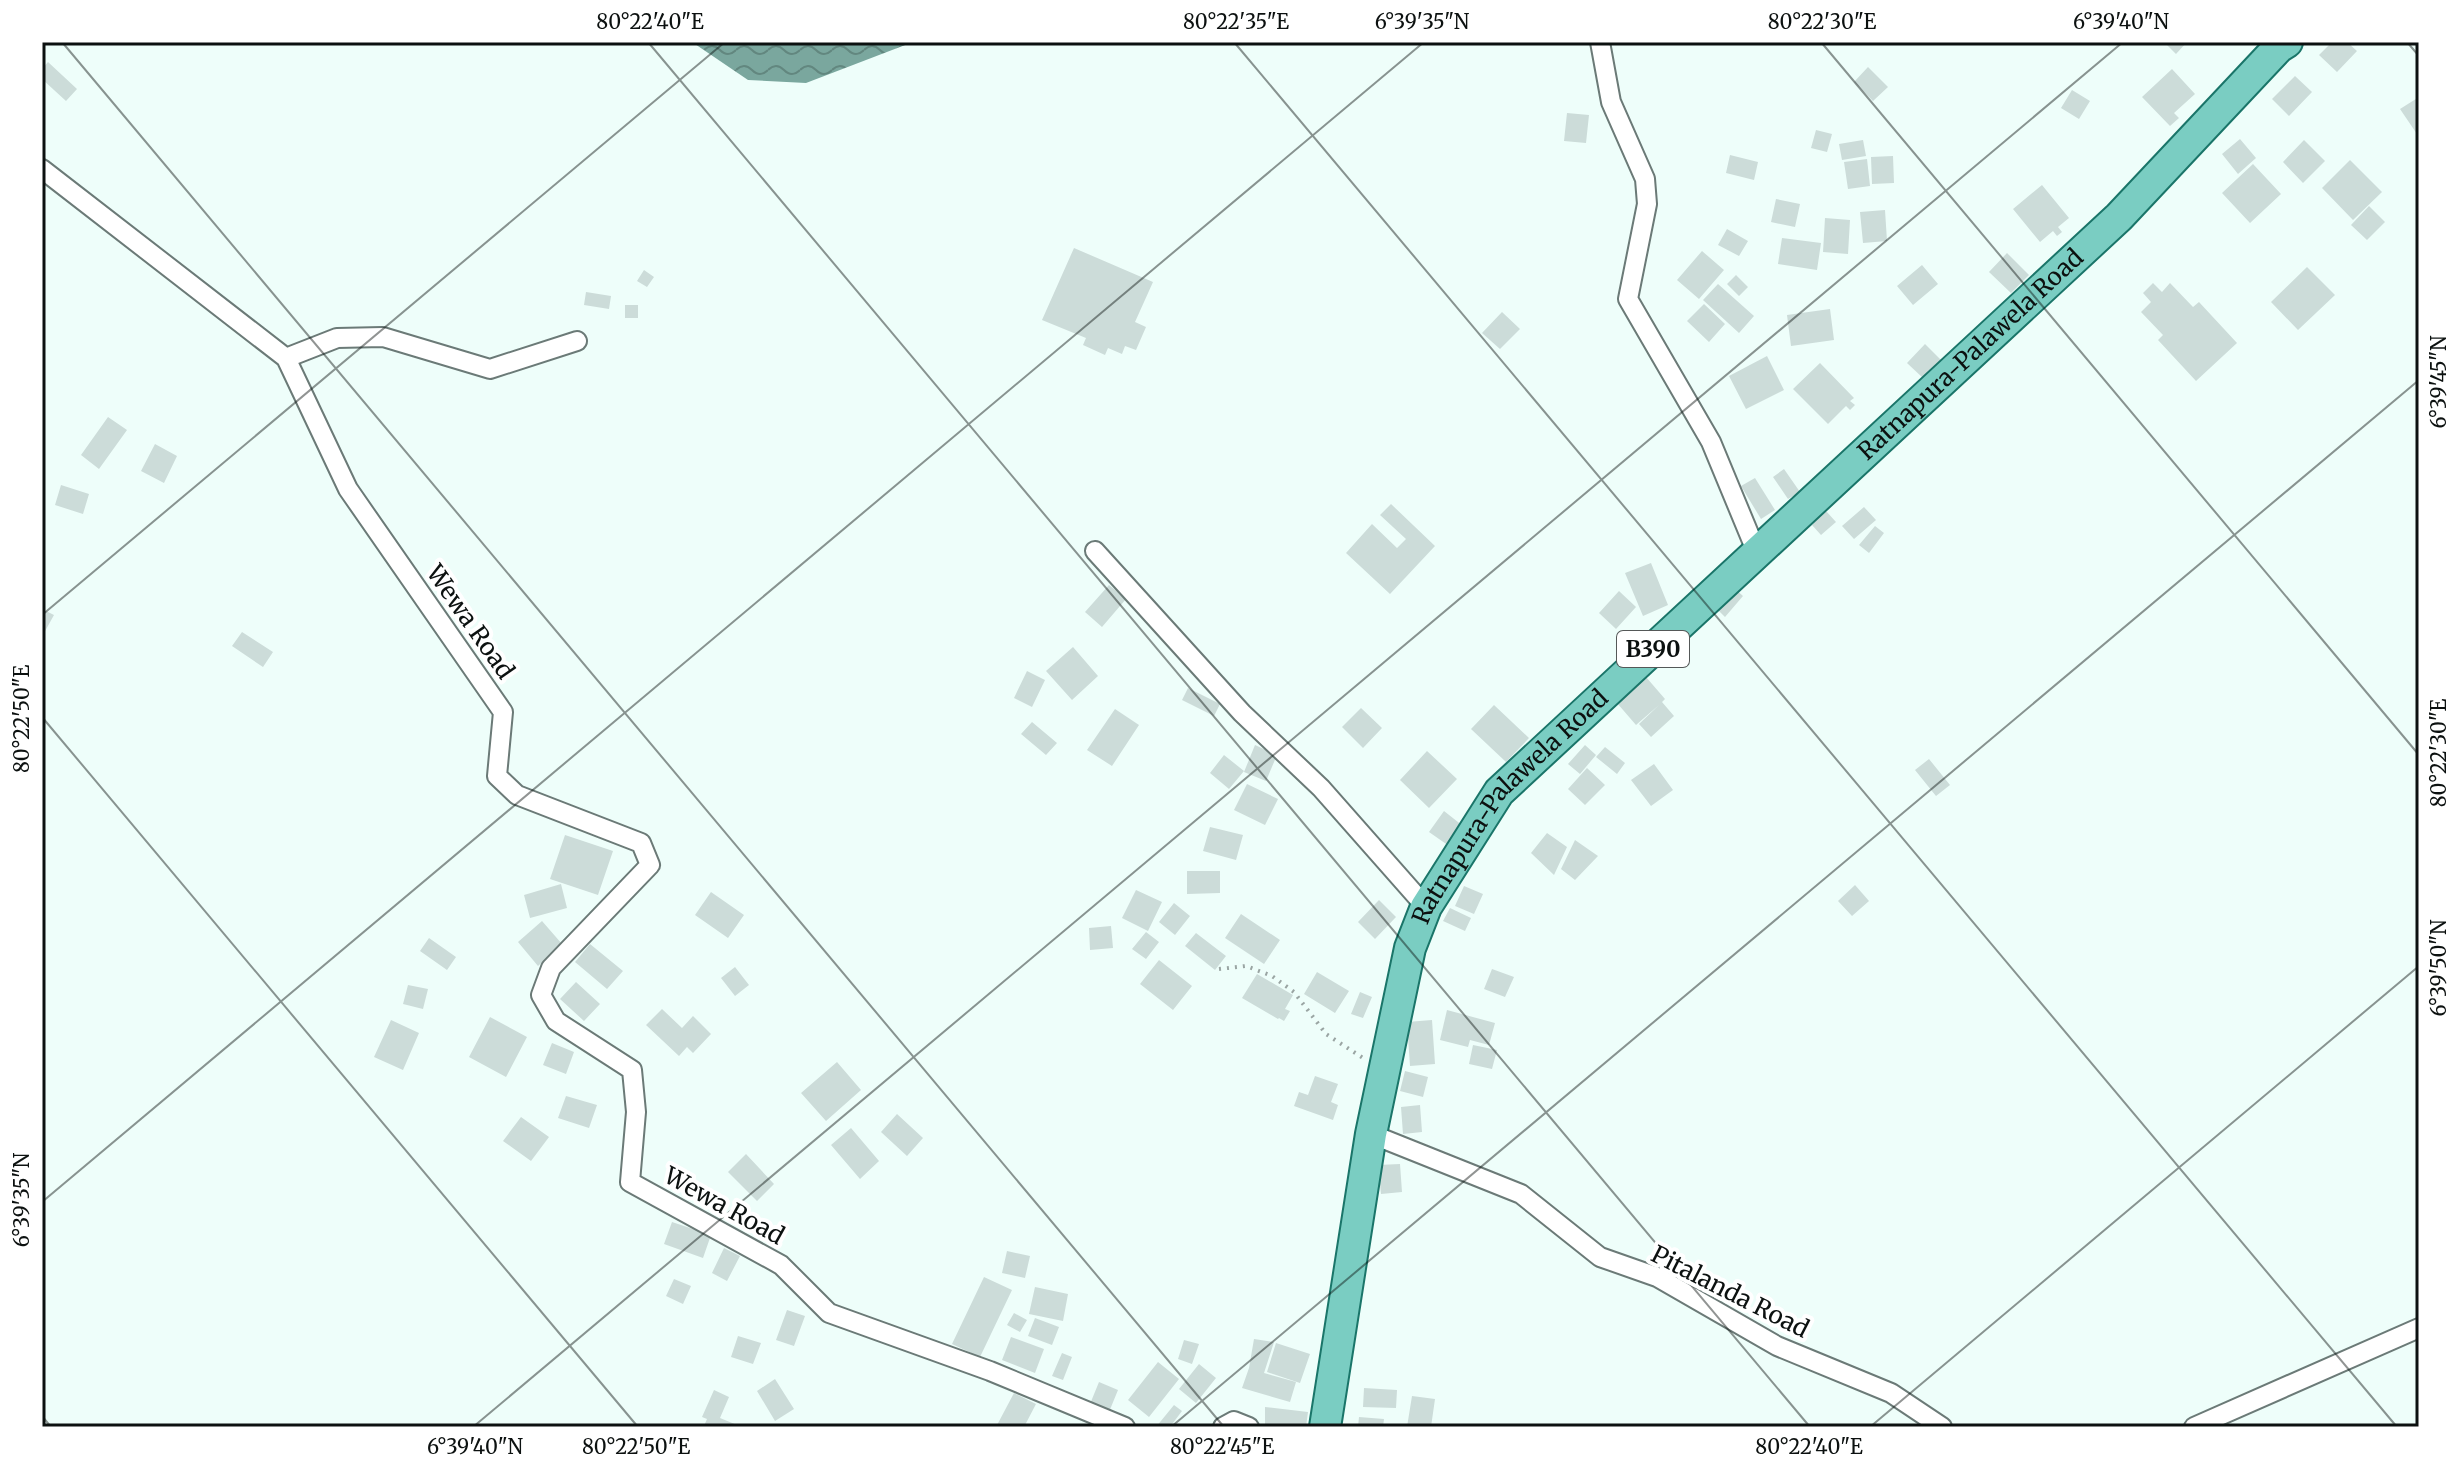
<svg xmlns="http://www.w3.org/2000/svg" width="2461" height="1469" font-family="Merriweather,serif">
	<defs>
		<pattern id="water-waves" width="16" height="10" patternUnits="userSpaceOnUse" patternTransform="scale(2)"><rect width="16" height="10" fill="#7aa79e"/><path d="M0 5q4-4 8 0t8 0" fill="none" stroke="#62877f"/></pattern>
	</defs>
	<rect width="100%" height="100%" fill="#eefefa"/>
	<path fill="url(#water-waves)" d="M 692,42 L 913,42 L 806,83 L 748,80 Z"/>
	<path fill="#ccdcd9" d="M 2164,42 L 2187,42 L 2176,54 Z
		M 2332,42 L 2347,42 L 2357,51 L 2337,72 L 2319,55 Z
		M 48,62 L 77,89 L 66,101 L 42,79 L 42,69 Z
		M 1868,67 L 1888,87 L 1873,101 L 1854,82 Z
		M 2172,69 L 2195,94 L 2174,113 L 2179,118 L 2170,126 L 2142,97 Z
		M 2295,76 L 2312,92 L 2289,116 L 2272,99 Z
		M 2072,90 L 2090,101 L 2079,119 L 2061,108 Z
		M 2419,97 L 2419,137 L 2400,109 Z
		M 1567,113 L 1589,115 L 1586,143 L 1564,141 Z
		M 1816,130 L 1832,134 L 1827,152 L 1811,148 Z
		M 2240,139 L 2256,158 L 2238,174 L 2222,154 Z
		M 1863,140 L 1866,156 L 1842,160 L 1839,144 Z
		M 2304,140 L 2325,161 L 2303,183 L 2283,162 Z
		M 1730,155 L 1758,162 L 1754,180 L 1726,173 Z
		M 1893,156 L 1894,183 L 1872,184 L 1871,157 Z
		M 1867,159 L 1870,186 L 1848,189 L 1844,162 Z
		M 2350,160 L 2382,192 L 2353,220 L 2322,188 Z
		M 2253,164 L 2281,194 L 2250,223 L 2222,193 Z
		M 2042,185 L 2069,218 L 2058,227 L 2062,232 L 2057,236 L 2053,231 L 2040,242 L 2013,209 Z
		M 1776,199 L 1800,204 L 1795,227 L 1771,222 Z
		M 2369,206 L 2385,222 L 2367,240 L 2351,225 Z
		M 1885,210 L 1887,241 L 1863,243 L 1860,212 Z
		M 1825,218 L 1850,220 L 1848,254 L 1823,252 Z
		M 1727,229 L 1748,241 L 1739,256 L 1718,245 Z
		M 1782,238 L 1821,243 L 1817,270 L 1778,264 Z
		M 1074,248 L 1153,282 L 1135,322 L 1146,327 L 1136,350 L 1125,346 L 1122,354 L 1108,348 L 1105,355 L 1083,345 L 1086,338 L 1042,320 Z
		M 1702,251 L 1724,270 L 1699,299 L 1677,280 Z
		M 2007,253 L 2029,275 L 2011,293 L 1989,272 Z
		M 1922,265 L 1938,284 L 1913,305 L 1897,286 Z
		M 2307,267 L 2335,295 L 2298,330 L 2271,302 Z
		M 644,270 L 654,277 L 647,287 L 637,281 Z
		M 1736,275 L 1748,287 L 1739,296 L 1727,284 Z
		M 2153,283 L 2162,292 L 2170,283 L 2193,307 L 2199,302 L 2237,343 L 2196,381 L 2158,340 L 2163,335 L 2141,312 L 2151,302 L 2143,293 Z
		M 1718,284 L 1754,316 L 1739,333 L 1703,300 Z
		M 586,292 L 611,296 L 609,309 L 584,305 Z
		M 1704,304 L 1725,324 L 1709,342 L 1687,321 Z
		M 625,305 L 638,305 L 638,318 L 625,318 Z
		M 1830,309 L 1834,340 L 1791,346 L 1787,315 Z
		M 1502,312 L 1520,329 L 1500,349 L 1482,333 Z
		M 1925,344 L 1942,361 L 1924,379 L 1907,363 Z
		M 1767,356 L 1784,390 L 1746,409 L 1729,376 Z
		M 1820,363 L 1854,398 L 1850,401 L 1855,405 L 1850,410 L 1846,406 L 1828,424 L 1793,389 Z
		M 108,417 L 127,430 L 99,469 L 81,455 Z
		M 155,444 L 177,456 L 164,483 L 141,471 Z
		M 1784,469 L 1800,492 L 1788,499 L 1773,477 Z
		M 1755,478 L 1775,510 L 1761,519 L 1741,486 Z
		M 61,485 L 89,494 L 83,514 L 55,505 Z
		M 1391,504 L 1435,546 L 1390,594 L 1346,553 L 1372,524 L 1397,548 L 1406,539 L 1380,515 Z
		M 1864,507 L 1876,520 L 1854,539 L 1842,526 Z
		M 1826,511 L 1836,522 L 1821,535 L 1812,525 Z
		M 1875,526 L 1884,533 L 1869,553 L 1859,545 Z
		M 1651,563 L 1668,605 L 1643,616 L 1625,573 Z
		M 1109,585 L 1126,599 L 1102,627 L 1085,612 Z
		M 1733,587 L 1743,596 L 1725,617 L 1715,607 Z
		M 1619,591 L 1636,607 L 1616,629 L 1599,613 Z
		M 42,609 L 54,615 L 44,633 L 42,632 Z
		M 242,632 L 273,652 L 263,667 L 232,646 Z
		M 1073,647 L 1098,676 L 1072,700 L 1046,671 Z
		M 1027,671 L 1045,680 L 1032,707 L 1014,698 Z
		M 1646,677 L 1665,699 L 1662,702 L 1674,716 L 1651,737 L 1639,724 L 1659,705 L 1636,725 L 1617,703 Z
		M 1188,688 L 1220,704 L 1214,716 L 1182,700 Z
		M 1494,705 L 1529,738 L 1506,762 L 1471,729 Z
		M 1361,708 L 1382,728 L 1363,748 L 1342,727 Z
		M 1115,709 L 1139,725 L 1112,766 L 1087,750 Z
		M 1032,722 L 1057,743 L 1046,755 L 1021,734 Z
		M 1255,745 L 1277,755 L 1266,781 L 1244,772 Z
		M 1585,745 L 1596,755 L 1580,774 L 1568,764 Z
		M 1605,747 L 1625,763 L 1617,774 L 1596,757 Z
		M 1427,751 L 1457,779 L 1429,808 L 1400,780 Z
		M 1224,755 L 1244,771 L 1229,789 L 1210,773 Z
		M 1929,759 L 1950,785 L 1936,796 L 1915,770 Z
		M 1654,764 L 1673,790 L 1651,806 L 1631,780 Z
		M 1587,768 L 1605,785 L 1585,805 L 1568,789 Z
		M 1247,784 L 1278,799 L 1265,825 L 1234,810 Z
		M 1444,811 L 1463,826 L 1449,846 L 1429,832 Z
		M 1210,827 L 1243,835 L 1236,860 L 1203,851 Z
		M 1547,833 L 1567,847 L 1554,875 L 1531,853 Z
		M 565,835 L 613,851 L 598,895 L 550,879 Z
		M 1575,840 L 1598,856 L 1575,880 L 1561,869 Z
		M 1187,871 L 1220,871 L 1220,893 L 1187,894 Z
		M 561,884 L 567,908 L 530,918 L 524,895 Z
		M 1855,885 L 1869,901 L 1852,916 L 1838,901 Z
		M 1464,886 L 1483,894 L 1474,914 L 1455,906 Z
		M 1136,890 L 1162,902 L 1148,931 L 1122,918 Z
		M 711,892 L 744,915 L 728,938 L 695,915 Z
		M 1379,900 L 1396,917 L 1375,939 L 1358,922 Z
		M 1174,903 L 1190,916 L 1175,935 L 1159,922 Z
		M 1450,908 L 1471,918 L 1465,931 L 1443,921 Z
		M 1241,914 L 1280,940 L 1264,964 L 1225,938 Z
		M 542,921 L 562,944 L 538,966 L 518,942 Z
		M 1111,926 L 1113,948 L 1090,950 L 1089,928 Z
		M 1146,932 L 1159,942 L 1146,959 L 1132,949 Z
		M 1196,933 L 1226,956 L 1215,970 L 1185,946 Z
		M 429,938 L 456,957 L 447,970 L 420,951 Z
		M 590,944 L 623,971 L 607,989 L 575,962 Z
		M 1159,960 L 1192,986 L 1173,1010 L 1140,984 Z
		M 735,967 L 749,985 L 735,996 L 721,978 Z
		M 1492,969 L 1514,977 L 1505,997 L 1484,989 Z
		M 1317,972 L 1349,991 L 1335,1013 L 1304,994 Z
		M 1257,974 L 1293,995 L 1285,1009 L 1290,1011 L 1284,1021 L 1279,1018 L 1278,1019 L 1242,998 Z
		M 576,982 L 600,1004 L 584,1021 L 560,999 Z
		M 408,985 L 428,989 L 423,1009 L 403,1004 Z
		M 1360,992 L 1372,997 L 1363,1018 L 1351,1014 Z
		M 662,1009 L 682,1028 L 693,1016 L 711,1034 L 693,1053 L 687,1047 L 679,1056 L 646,1025 Z
		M 1447,1010 L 1495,1023 L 1489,1045 L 1470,1040 L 1468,1047 L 1440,1040 Z
		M 490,1017 L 527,1037 L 506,1077 L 469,1057 Z
		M 391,1020 L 419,1033 L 403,1070 L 374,1057 Z
		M 1432,1020 L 1435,1064 L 1410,1066 L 1407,1022 Z
		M 552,1043 L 574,1052 L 566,1074 L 543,1065 Z
		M 1473,1045 L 1497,1050 L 1492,1069 L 1469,1064 Z
		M 837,1062 L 861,1090 L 826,1121 L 801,1093 Z
		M 1405,1071 L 1428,1077 L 1423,1097 L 1400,1091 Z
		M 1315,1076 L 1338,1084 L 1331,1102 L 1338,1105 L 1333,1120 L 1294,1106 L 1299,1092 L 1308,1095 Z
		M 566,1096 L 597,1105 L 589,1128 L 558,1118 Z
		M 1420,1105 L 1422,1132 L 1403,1134 L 1401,1107 Z
		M 897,1114 L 923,1138 L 907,1156 L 881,1132 Z
		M 521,1117 L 549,1137 L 531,1161 L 503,1141 Z
		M 851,1128 L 879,1161 L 860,1179 L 831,1145 Z
		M 746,1154 L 774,1184 L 757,1201 L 728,1172 Z
		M 1400,1164 L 1402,1192 L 1381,1194 L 1378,1165 Z
		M 672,1222 L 711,1235 L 703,1258 L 664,1244 Z
		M 724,1248 L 740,1256 L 727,1281 L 712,1273 Z
		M 1007,1251 L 1030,1256 L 1025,1278 L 1002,1273 Z
		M 984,1277 L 1012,1290 L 980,1357 L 952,1344 Z
		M 674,1279 L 691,1286 L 683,1304 L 666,1296 Z
		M 1035,1287 L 1068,1294 L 1063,1321 L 1029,1314 Z
		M 787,1310 L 805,1316 L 794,1346 L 776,1340 Z
		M 1014,1313 L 1027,1320 L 1020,1332 L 1007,1325 Z
		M 1035,1318 L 1059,1327 L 1052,1345 L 1028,1336 Z
		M 738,1336 L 761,1343 L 753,1364 L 731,1357 Z
		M 1011,1337 L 1044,1349 L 1035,1373 L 1002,1360 Z
		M 1254,1339 L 1274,1342 L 1264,1373 L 1296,1382 L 1290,1402 L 1242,1388 L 1249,1368 Z
		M 1184,1340 L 1199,1344 L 1192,1364 L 1178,1359 Z
		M 1276,1343 L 1310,1354 L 1300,1383 L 1267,1372 Z
		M 1062,1353 L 1072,1357 L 1063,1380 L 1052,1376 Z
		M 1158,1362 L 1179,1379 L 1149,1417 L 1128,1400 Z
		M 1199,1364 L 1216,1378 L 1196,1403 L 1179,1389 Z
		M 775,1379 L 794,1409 L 775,1421 L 757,1391 Z
		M 1099,1382 L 1118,1390 L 1109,1412 L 1090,1404 Z
		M 1364,1388 L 1397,1390 L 1396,1408 L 1363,1407 Z
		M 714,1390 L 729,1397 L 720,1418 L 742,1427 L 704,1426 L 707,1419 L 702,1417 Z
		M 1014,1393 L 1036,1404 L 1024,1427 L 996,1427 Z
		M 1412,1396 L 1435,1399 L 1431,1427 L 1407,1427 Z
		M 1174,1405 L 1182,1411 L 1170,1427 L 1156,1427 Z
		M 1265,1407 L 1308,1412 L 1306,1427 L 1265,1427 Z
		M 1359,1417 L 1384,1419 L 1383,1427 L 1358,1427 Z"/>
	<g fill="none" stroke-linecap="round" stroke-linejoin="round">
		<defs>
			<path id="minor" d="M 1600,42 L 1611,102 L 1645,179 L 1647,204 L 1628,299 L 1711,442 L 1757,553
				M 42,169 L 286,358 L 348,489 L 503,712 L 497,776 L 517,795 L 641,843 L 650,865 L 551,968 L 541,995 L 556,1021 L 632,1070 L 636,1112 L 630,1182 L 781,1265 L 829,1313 L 990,1371 L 1125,1427
				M 286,358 L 337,338 L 383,337 L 490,369 L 577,341
				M 1095,551 L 1242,713 L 1321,788 L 1426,907
				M 1371,1134 L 1521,1194 L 1600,1257 L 1657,1277 L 1777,1346 L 1891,1393 L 1942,1427
				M 1223,1427 L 1234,1421 L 1249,1427
				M 2194,1427 L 2419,1328"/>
			<g id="primary">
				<path id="s1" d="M 1325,1427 L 1371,1134 L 1410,948 L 1426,907 L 1499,792 L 2119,217 L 2279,47 L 2287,42"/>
			</g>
		</defs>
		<use href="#minor" stroke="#6b7a77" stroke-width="22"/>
		<use href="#primary" stroke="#1a7569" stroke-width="34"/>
		<path stroke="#9aa5a3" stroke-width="4" stroke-dasharray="2 6" stroke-linecap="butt" d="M 1219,969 L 1246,966 L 1272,976 L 1294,992 L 1326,1034 L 1363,1058"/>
		<use href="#minor" stroke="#fff" stroke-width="18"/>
		<use href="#primary" stroke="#7acdc2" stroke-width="30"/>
	</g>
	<path fill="none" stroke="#0c1110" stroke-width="2" stroke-opacity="0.45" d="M 62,42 L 1224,1427M 648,42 L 1810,1427M 1234,42 L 2397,1427M 1821,42 L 2419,755M 2407,42 L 2419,56M 42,615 L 725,42M 42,717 L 638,1427M 42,1202 L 1424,42M 42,1416 L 51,1427M 473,1427 L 2123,42M 1171,1427 L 2419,380M 1870,1427 L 2419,966"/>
	<g text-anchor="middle" stroke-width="8" stroke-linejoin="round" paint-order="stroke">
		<rect fill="#fff" stroke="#555858" stroke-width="2" x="1617" y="631" width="72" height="36" rx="6"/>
		<g font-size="22" font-weight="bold" fill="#0c1110">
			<text x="1653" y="657">B390</text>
		</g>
		<g font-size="24" fill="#0c1110" stroke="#fff">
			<text dy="8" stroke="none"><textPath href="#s1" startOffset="1310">Ratnapura-Palawela Road</textPath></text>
			<text transform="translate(470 622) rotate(55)" y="8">Wewa Road</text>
			<text dy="8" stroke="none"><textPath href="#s1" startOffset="662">Ratnapura-Palawela Road</textPath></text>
			<text transform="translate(724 1206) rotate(29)" y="8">Wewa Road</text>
			<text transform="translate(1730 1292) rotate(27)" y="8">Pitalanda Road</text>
		</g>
	</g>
	<rect width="2461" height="1469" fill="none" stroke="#ffffff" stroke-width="88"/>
	<rect x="44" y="44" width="2373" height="1381" fill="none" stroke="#0c1110" stroke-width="3"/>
	<g font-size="20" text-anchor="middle" fill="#0c1110">
		<text x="650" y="29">80°22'40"E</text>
		<text x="1236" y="29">80°22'35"E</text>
		<text x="1422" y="29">6°39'35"N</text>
		<text x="1822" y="29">80°22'30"E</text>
		<text x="2121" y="29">6°39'40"N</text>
		<text transform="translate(2439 382) rotate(-90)" y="7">6°39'45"N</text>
		<text transform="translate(22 719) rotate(-90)" y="7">80°22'50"E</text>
		<text transform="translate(2439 753) rotate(-90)" y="7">80°22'30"E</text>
		<text transform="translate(2439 968) rotate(-90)" y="7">6°39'50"N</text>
		<text transform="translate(22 1200) rotate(-90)" y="7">6°39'35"N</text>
		<text x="475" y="1454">6°39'40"N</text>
		<text x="636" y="1454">80°22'50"E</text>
		<text x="1222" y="1454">80°22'45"E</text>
		<text x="1809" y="1454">80°22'40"E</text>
	</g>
</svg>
